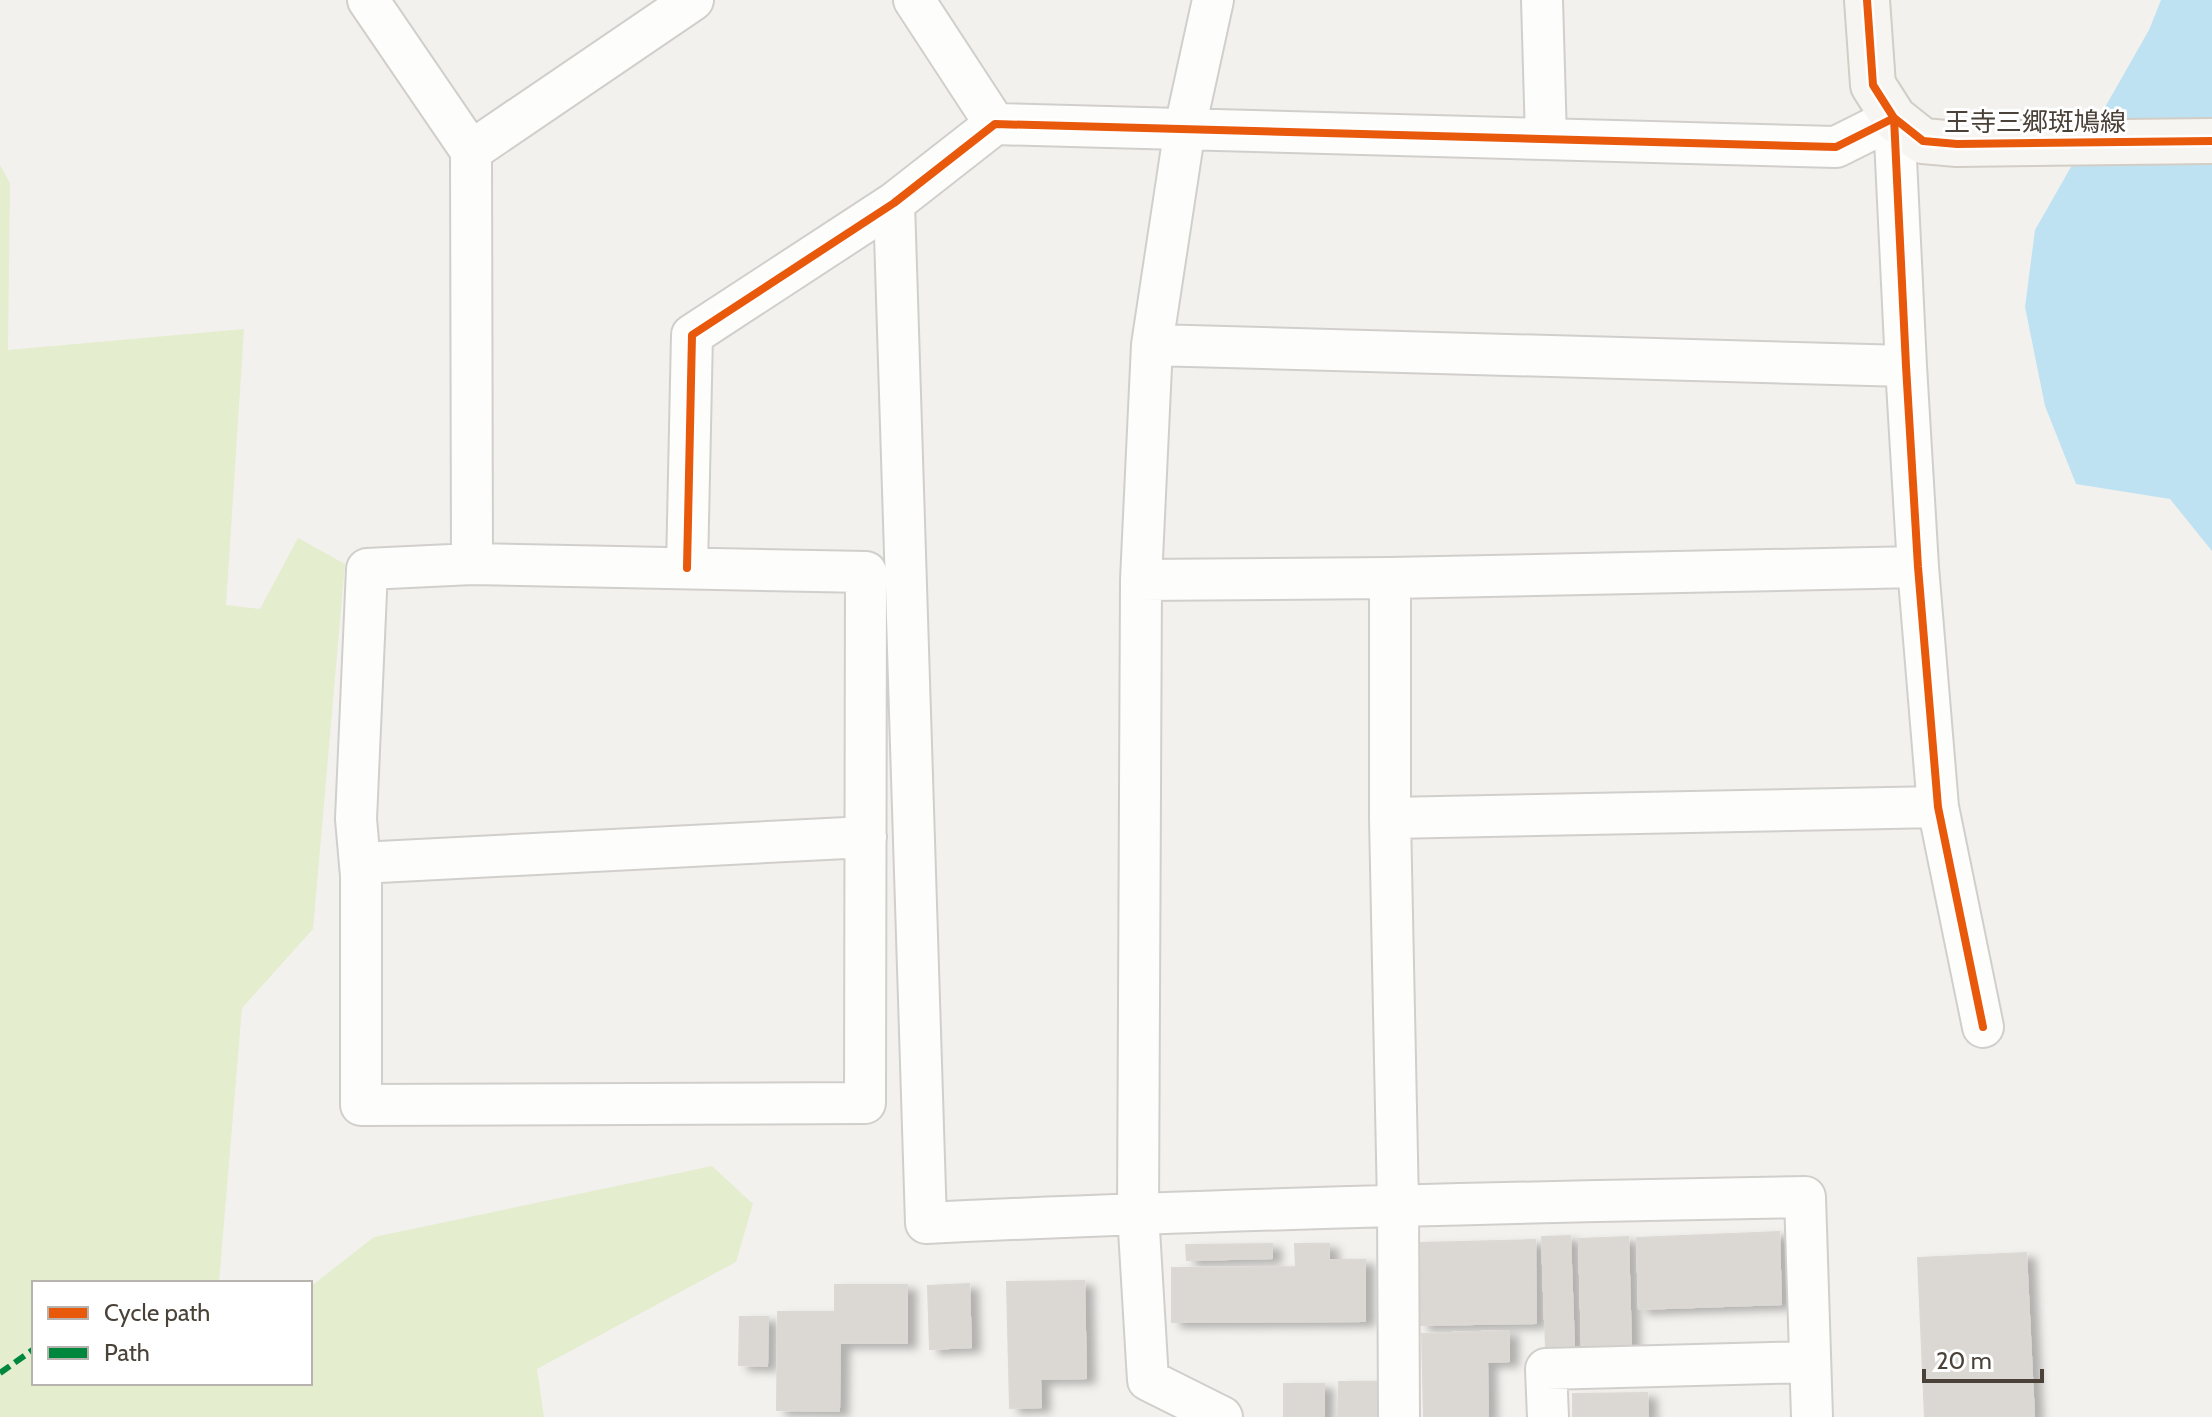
<svg xmlns="http://www.w3.org/2000/svg" width="2212" height="1417" font-family="Cabin,'Noto Sans JP',sans-serif">
	<defs>
		<filter id="shadow"><feDropShadow dx="9" dy="5" stdDeviation="4" flood-color="#0004"/></filter>
	</defs>
	<rect width="100%" height="100%" fill="#f3f1ee"/>
	<path fill="#e4edce" d="M 0,165 L 10,183 L 8,350 L 244,329 L 226,605 L 260,609 L 298,538 L 345,564 L 313,929 L 242,1008 L 219,1283 L 34,1283 L 34,1383 L 310,1383 L 310,1287 L 374,1237 L 712,1166 L 753,1204 L 736,1262 L 537,1369 L 544,1417 L 0,1417 Z"/>
	<path fill="#bee2f2" d="M 2161,0 L 2212,0 L 2212,551 L 2170,499 L 2076,484 L 2045,406 L 2025,307 L 2035,230 L 2149,30 Z"/>
	<path fill="#dbd8d4" stroke="#dcd8d3" stroke-width="2" filter="url(#shadow)" d="M 1779,1232 L 1781,1304 L 1639,1309 L 1637,1238 Z
		M 1570,1236 L 1574,1347 L 1546,1348 L 1542,1237 Z
		M 1628,1237 L 1631,1345 L 1582,1347 L 1579,1239 Z
		M 1535,1240 L 1536,1323 L 1420,1325 L 1419,1243 Z
		M 1272,1244 L 1272,1258 L 1187,1260 L 1186,1245 Z
		M 1295,1244 L 1329,1244 L 1329,1260 L 1365,1260 L 1365,1321 L 1172,1322 L 1172,1268 L 1296,1267 Z
		M 2026,1253 L 2034,1417 L 1925,1417 L 1918,1258 Z
		M 1084,1281 L 1086,1378 L 1040,1379 L 1041,1407 L 1010,1408 L 1007,1282 Z
		M 969,1284 L 971,1347 L 930,1349 L 928,1286 Z
		M 835,1285 L 907,1285 L 907,1343 L 840,1343 L 839,1411 L 777,1410 L 778,1312 L 835,1312 Z
		M 740,1317 L 768,1317 L 767,1366 L 739,1365 Z
		M 1509,1331 L 1509,1361 L 1487,1362 L 1488,1417 L 1424,1417 L 1422,1334 Z
		M 1339,1382 L 1377,1382 L 1377,1417 L 1338,1417 Z
		M 1284,1384 L 1324,1384 L 1324,1417 L 1284,1417 Z
		M 1647,1393 L 1648,1417 L 1573,1417 L 1573,1394 Z"/>
	<g fill="none" stroke-linecap="round" stroke-linejoin="round">
		<defs>
			<path id="minor" d="M 368,0 L 471,151 L 472,564
				M 914,0 L 995,124
				M 1213,0 L 1185,128 L 1152,345 L 1141,580 L 1138,1213 L 1148,1380 L 1222,1417
				M 1542,0 L 1546,138
				M 471,151 L 693,0
				M 894,203 L 926,1223 C 1219,1209 1512,1202 1805,1197 L 1812,1417
				M 1152,345 L 1906,366
				M 472,564 L 866,572 L 865,1103 L 361,1105 L 361,876 L 356,819 L 367,569 Z
				M 687,568 L 692,335 L 894,203 L 995,124 L 1836,147 L 1894,118 L 1906,366 L 1918,567 L 1938,807 L 1983,1027
				M 1390,578 L 1390,818 L 1398,1205 L 1399,1417
				M 1141,580 L 1390,578 L 1918,567
				M 1390,818 L 1938,807
				M 360,863 L 866,837
				M 1548,1417 L 1546,1369 L 1810,1362"/>
			<path id="secondary" d="M 1867,0 L 1873,85 L 1894,118 L 1923,141 L 1957,144 L 2212,141"/>
		</defs>
		<use href="#minor" stroke="#d1cfcb" stroke-width="44"/>
		<use href="#secondary" stroke="#d2cdc5" stroke-width="48"/>
		<use href="#minor" stroke="#fdfdfc" stroke-width="40"/>
		<use href="#secondary" stroke="#f7f5f1" stroke-width="44"/>
		<path stroke="#00873e" stroke-width="6" stroke-dasharray="12 6" stroke-linecap="butt" d="M 0,1373 L 34,1349"/>
		<defs>
			<path id="cycleway" d="M 1867,0 L 1873,85 L 1894,118 L 1923,141 L 1957,144 L 2212,141
				M 687,568 L 692,335 L 894,203 L 995,124 L 1836,147 L 1894,118 L 1906,366 L 1918,567 L 1938,807 L 1983,1027"/>
		</defs>
		<use href="#cycleway" stroke="#fff" stroke-width="13"/>
		<use href="#cycleway" stroke="#e8590c" stroke-width="8"/>
	</g>
	<g text-anchor="middle" stroke-width="6" stroke-linejoin="round" paint-order="stroke">
		<g font-size="26" fill="#4a4238" stroke="#fff">
			<text x="2035" y="131">王寺三郷斑鳩線</text>
		</g>
	</g>
	<rect x="32" y="1281" width="280" height="104" fill="#ffffff" stroke="#b7b3af" stroke-width="2"/>
	<rect x="48" y="1307" width="40" height="12" fill="#e8590c" stroke="#b7b3af" stroke-width="2"/>
	<text x="104" y="1321" font-size="24" fill="#4a4238">Cycle path</text>
	<rect x="48" y="1347" width="40" height="12" fill="#00873e" stroke="#b7b3af" stroke-width="2"/>
	<text x="104" y="1361" font-size="24" fill="#4a4238">Path</text>
	<path d="M1924 1369v12h118v-12" fill="none" stroke="#4a4238" stroke-width="4"/>
	<text x="1936" y="1369" font-size="24" fill="#4a4238" stroke="#ffffff" stroke-width="6" paint-order="stroke">20 m</text>
</svg>
